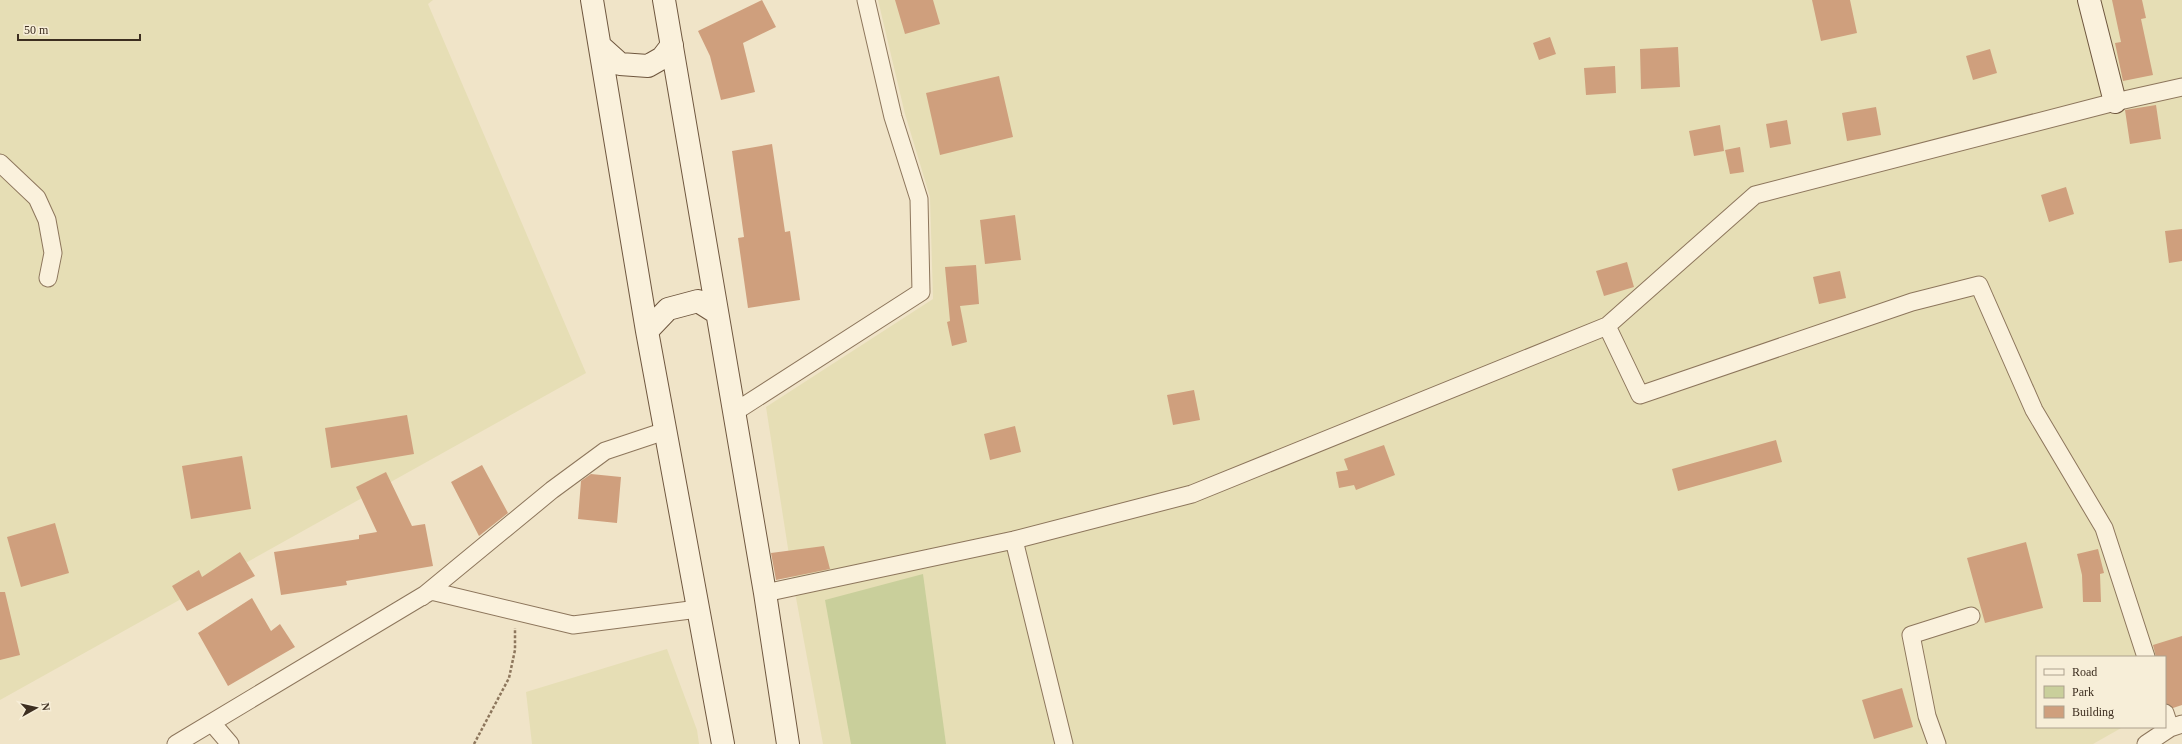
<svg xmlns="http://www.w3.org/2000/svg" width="2182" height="744" font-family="Georgia,serif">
	<rect width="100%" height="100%" fill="#f0e4c8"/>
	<path fill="#e6deb5" d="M 0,0 L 433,0 L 428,4 L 586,373 L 0,700 Z
		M 878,0 L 2182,0 L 2182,695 L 2165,703 L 2165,657 L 2037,657 L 2037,727 L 2123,727 L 2093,744 L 823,744 L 794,587 L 766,407 L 933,299 L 930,197 L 905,114 Z
		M 667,649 L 697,730 L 699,744 L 532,744 L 526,692 Z"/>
	<path fill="#c9cf9b" d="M 923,574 L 946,744 L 851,744 L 825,600 Z"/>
	<path fill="#cf9f7d" d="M 762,0 L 776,27 L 743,43 L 755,92 L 721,100 L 710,56 L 698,31 Z
		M 895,0 L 933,0 L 940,24 L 905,34 Z
		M 1812,0 L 1850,0 L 1857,33 L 1821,41 Z
		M 2112,0 L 2142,0 L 2146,18 L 2141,19 L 2153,75 L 2123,81 L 2115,43 L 2121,42 Z
		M 1550,37 L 1556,54 L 1539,60 L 1533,43 Z
		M 1678,47 L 1680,87 L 1641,89 L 1640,49 Z
		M 1990,49 L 1997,73 L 1973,80 L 1966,56 Z
		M 1615,66 L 1616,93 L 1586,95 L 1584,68 Z
		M 999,76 L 1013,137 L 940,155 L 926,93 Z
		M 2156,105 L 2161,139 L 2130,144 L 2125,110 Z
		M 1876,107 L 1881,135 L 1847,141 L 1842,113 Z
		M 1787,120 L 1791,144 L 1770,148 L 1766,124 Z
		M 1720,125 L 1724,151 L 1694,156 L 1689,131 Z
		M 772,144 L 785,232 L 790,231 L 800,300 L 748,308 L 738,238 L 744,237 L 732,151 Z
		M 1740,147 L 1744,172 L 1730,174 L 1725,150 Z
		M 2066,187 L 2074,214 L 2049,222 L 2041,195 Z
		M 1015,215 L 1021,260 L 985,264 L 980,220 Z
		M 2182,229 L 2182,261 L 2169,263 L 2165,231 Z
		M 1627,262 L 1634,287 L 1604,296 L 1596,271 Z
		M 976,265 L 979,304 L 960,306 L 967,342 L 952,346 L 947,322 L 950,321 L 945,267 Z
		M 1840,271 L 1846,298 L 1819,304 L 1813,277 Z
		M 1194,390 L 1200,420 L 1173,425 L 1167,395 Z
		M 407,415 L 414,454 L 331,468 L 325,428 Z
		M 1015,426 L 1021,452 L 990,460 L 984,434 Z
		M 1776,440 L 1782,462 L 1678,491 L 1672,469 Z
		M 1384,445 L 1395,475 L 1356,490 L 1354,485 L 1339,488 L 1336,472 L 1348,470 L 1344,459 Z
		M 242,456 L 251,509 L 191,519 L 182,466 Z
		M 482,465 L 508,513 L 479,536 L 451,482 Z
		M 386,472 L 412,526 L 425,524 L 433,566 L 346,581 L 347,585 L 281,595 L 274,552 L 359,539 L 359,535 L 377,532 L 356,487 Z
		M 591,474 L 621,477 L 617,523 L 578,519 L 581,481 Z
		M 55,523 L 69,573 L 21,587 L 7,537 Z
		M 2026,542 L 2043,608 L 1985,623 L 1967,558 Z
		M 824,546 L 830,569 L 776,580 L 771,553 Z
		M 2098,549 L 2104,573 L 2100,574 L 2101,602 L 2083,602 L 2082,575 L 2077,554 Z
		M 240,552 L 255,576 L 187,611 L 172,586 L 199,570 L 202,577 Z
		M 0,592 L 5,592 L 20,655 L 0,660 Z
		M 252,598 L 271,631 L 280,624 L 295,647 L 228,686 L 198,633 Z
		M 2182,636 L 2182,705 L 2173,708 L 2165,703 L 2165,657 L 2156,657 L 2153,645 Z
		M 1902,688 L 1913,727 L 1874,739 L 1862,700 Z"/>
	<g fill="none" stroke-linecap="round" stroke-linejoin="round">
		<defs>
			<path id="street" d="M 0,163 L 37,198 L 47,220 L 53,253 L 48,278
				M 1607,326 L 1640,395 L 1912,302 L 1979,285 L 2034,410 L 2104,528 L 2146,657
				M 733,413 L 921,292 L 919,199 L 893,117 L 866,0
				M 1014,540 L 1064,744
				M 765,593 L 1014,540 L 1192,494 L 1607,326 L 1755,195 L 2115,102 L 2182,87
				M 422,597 L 552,490 L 605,451 L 665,431
				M 2165,713 L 2170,728
				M 212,723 L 230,744
				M 176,744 L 431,591 L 573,625 L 698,609
				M 1937,744 L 1927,716 L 1911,635 L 1971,616
				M 2146,744 L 2170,728 L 2182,724"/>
			<path id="secondary" d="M 592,0 L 647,331 L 723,744
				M 664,0 L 765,593 L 788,744
				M 2089,0 L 2115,102
				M 600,46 L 620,64 L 648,66 L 662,58 L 672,45
				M 647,331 L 668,309 L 698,301 L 717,313"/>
		</defs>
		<use href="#street" stroke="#8d765c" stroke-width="19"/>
		<use href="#secondary" stroke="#6f573f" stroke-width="24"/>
		<path stroke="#8d765c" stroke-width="2.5" stroke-dasharray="3 2" stroke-linecap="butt" d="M 474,744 L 509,678 L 515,650 L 515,628"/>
		<use href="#street" stroke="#faf1dc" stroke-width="17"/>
		<use href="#secondary" stroke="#faf1dc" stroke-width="22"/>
	</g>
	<rect x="2036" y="656" width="130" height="72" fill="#f7eed8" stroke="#ada18e"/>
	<rect x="2044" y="669" width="20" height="6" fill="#faf1dc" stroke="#ada18e"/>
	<text x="2072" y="676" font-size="12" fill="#3d2e20">Road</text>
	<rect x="2044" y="686" width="20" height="12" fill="#c9cf9b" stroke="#ada18e"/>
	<text x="2072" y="696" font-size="12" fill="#3d2e20">Park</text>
	<rect x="2044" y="706" width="20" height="12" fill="#cf9f7d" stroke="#ada18e"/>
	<text x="2072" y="716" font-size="12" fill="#3d2e20">Building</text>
	<g transform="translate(36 708) rotate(82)" stroke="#f7eed8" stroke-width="3" paint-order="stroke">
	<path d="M0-3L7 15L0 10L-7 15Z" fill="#3d2e20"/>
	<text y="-6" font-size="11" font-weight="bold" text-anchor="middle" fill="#3d2e20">N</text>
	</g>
	<path d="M18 34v6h122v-6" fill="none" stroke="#3d2e20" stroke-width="2"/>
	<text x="24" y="34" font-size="12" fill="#3d2e20" stroke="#f7eed8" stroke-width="3" paint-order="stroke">50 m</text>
</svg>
